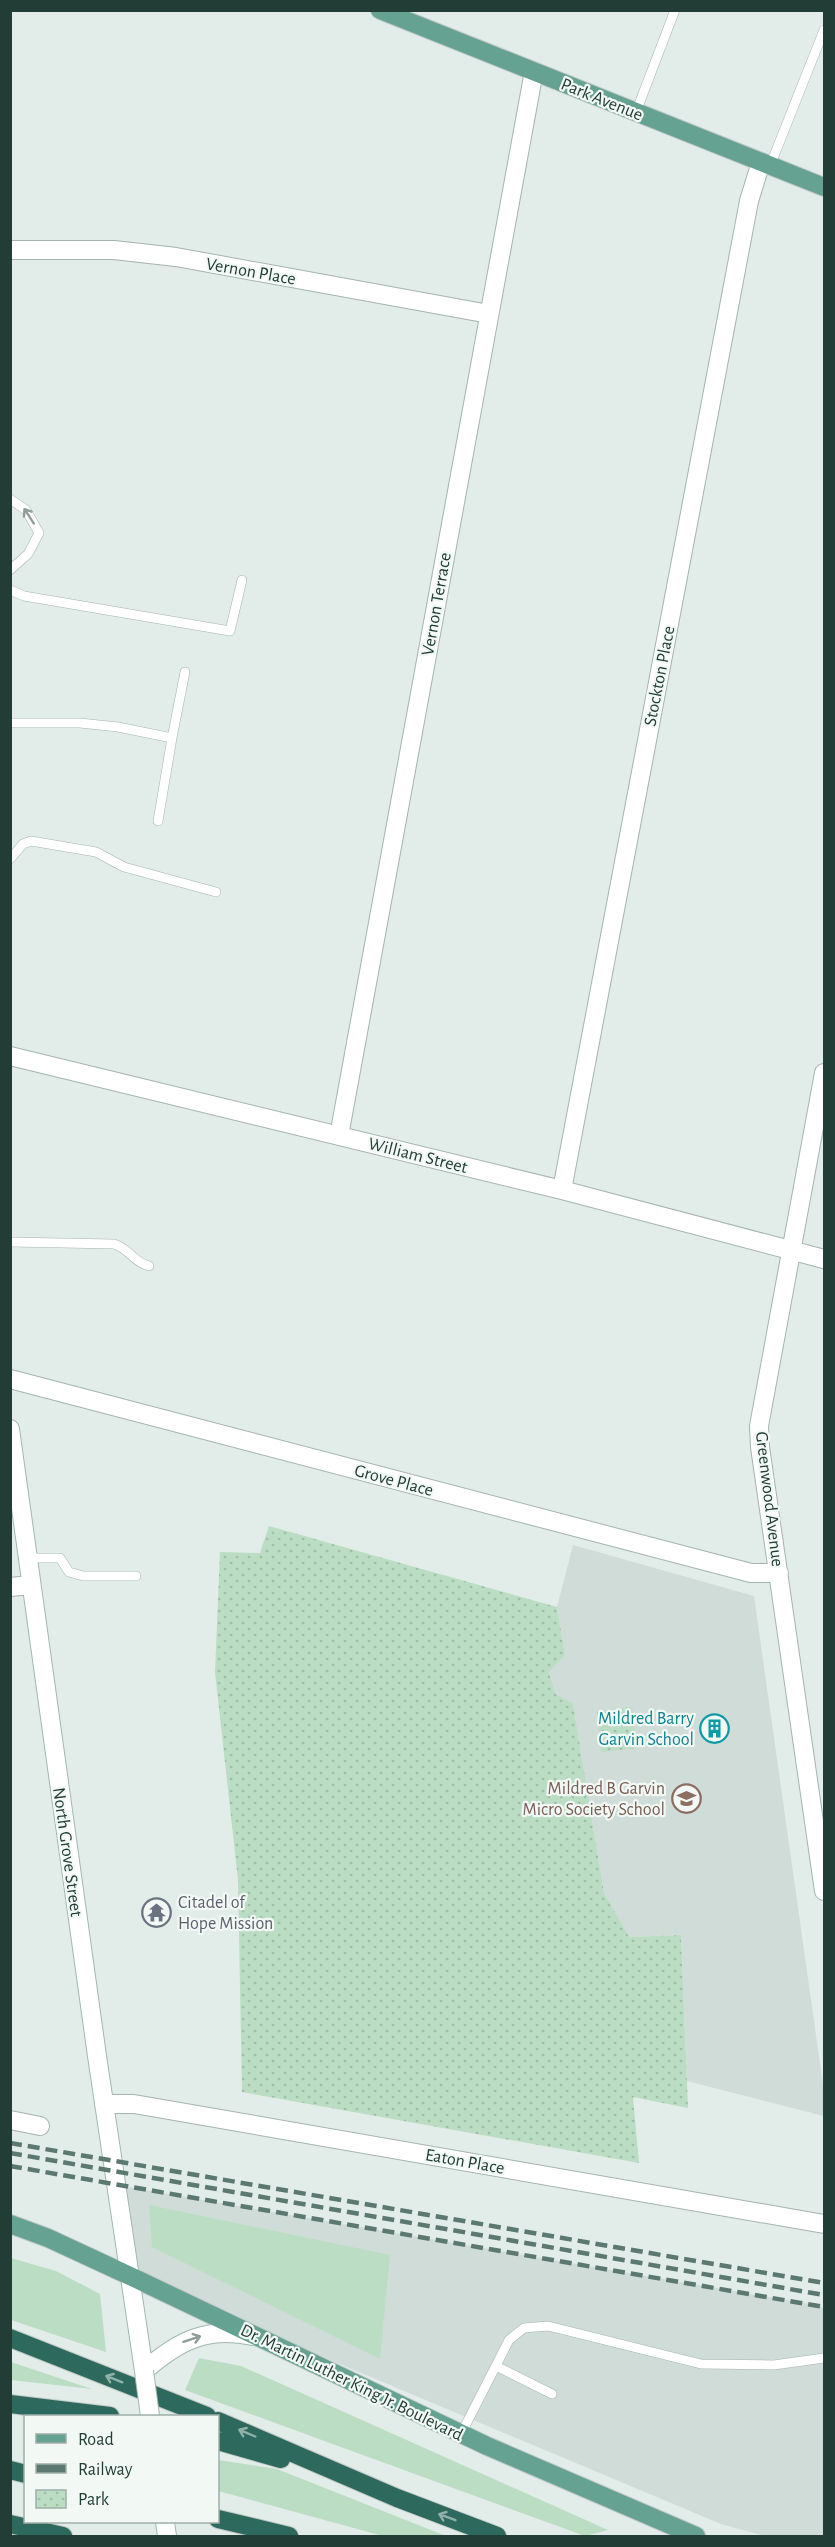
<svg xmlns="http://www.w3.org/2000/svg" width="835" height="2547" font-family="'Alegreya Sans',sans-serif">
	<defs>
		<pattern id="park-dots" width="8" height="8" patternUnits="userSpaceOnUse" patternTransform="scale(1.5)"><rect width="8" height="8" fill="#bbddc4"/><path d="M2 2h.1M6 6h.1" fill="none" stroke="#a0bfa9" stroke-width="1.8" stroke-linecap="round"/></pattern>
	</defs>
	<rect width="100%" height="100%" fill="#e2ece8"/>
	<path fill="#d0dcd7" d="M 573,1545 L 754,1596 L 824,2092 L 824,2116 L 687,2081 L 681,1935 L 628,1937 L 604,1893 L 573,1703 L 556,1694 L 549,1671 L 565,1655 L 557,1607 Z
		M 122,2186 L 821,2306 L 824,2311 L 824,2536 L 765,2536 L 721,2524 L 130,2276 Z"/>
	<path fill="#bbddc4" d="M 149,2205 L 390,2255 L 380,2359 L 152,2247 Z
		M 11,2258 L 56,2271 L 100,2294 L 106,2352 L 11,2320 Z
		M 199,2358 L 241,2366 L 608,2530 L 585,2536 L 185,2390 Z
		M 11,2362 L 92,2389 L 11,2380 Z
		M 218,2460 L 277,2469 L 446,2536 L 383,2536 L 218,2491 Z"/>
	<path fill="url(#park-dots)" d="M 269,1526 L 557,1607 L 565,1655 L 549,1672 L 556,1694 L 573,1703 L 604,1893 L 629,1937 L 681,1935 L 688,2108 L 633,2097 L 639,2163 L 242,2092 L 238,1880 L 215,1672 L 220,1552 L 260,1553 Z
		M 632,1707 L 637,1748 L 601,1752 L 597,1711 Z"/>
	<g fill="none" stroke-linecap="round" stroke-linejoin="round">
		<defs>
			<path id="service" d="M 636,112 L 675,10
				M 770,166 L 824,30
				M 10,499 L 26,510 L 39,533 L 28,554 L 10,570
				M 10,590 L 24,596 L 230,631 L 242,580
				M 10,723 L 80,723 L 118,727 L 172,738 L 185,672
				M 158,821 L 172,738
				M 10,859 L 23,844 L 31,841 L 96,852 L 124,867 L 216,892
				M 10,1242 L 114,1244 C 130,1249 133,1262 149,1266
				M 28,1558 L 60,1558 L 69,1572 L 83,1576 L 136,1576
				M 496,2366 L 552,2394
				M 461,2434 L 509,2340 L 524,2328 L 548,2326 L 701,2364 L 774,2365 L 824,2358"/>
			<path id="minor" d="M 10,250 L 114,250 L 176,257 L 489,314
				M 10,1056 L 562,1190 L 824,1259
				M 824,1073 L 759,1426 L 760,1447 L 824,1891
				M 339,1136 L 534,71
				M 562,1190 L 749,201 L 761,162
				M 10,1379 L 751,1573 L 779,1573
				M 10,1587 L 31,1585
				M 104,2104 L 134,2104 L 824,2224
				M 10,2120 L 40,2126"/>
			<path id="secondary" d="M 10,1429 L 97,2056 L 144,2371
				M 144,2371 C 178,2341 207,2326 253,2336
				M 165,2522 L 167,2536"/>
			<path id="primary" d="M 380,10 L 824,187
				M 10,2224 L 48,2238 L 130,2276 L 487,2446 L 696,2536"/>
			<path id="motorway" d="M 10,2338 L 207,2416
				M 10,2404 L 110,2416
				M 218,2421 L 397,2498 L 497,2536
				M 218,2441 L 281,2459
				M 10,2470 L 26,2474
				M 218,2519 L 289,2536
				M 10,2524 L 63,2536"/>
		</defs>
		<use href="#service" stroke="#a5b4af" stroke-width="10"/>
		<use href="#minor" stroke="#a5b4af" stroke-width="20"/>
		<use href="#secondary" stroke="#a0b8b0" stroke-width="20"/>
		<use href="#primary" stroke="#c1c9c7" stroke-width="20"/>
		<use href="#motorway" stroke="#c1c9c7" stroke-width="20"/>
		<use href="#service" stroke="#fff" stroke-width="9"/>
		<use href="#minor" stroke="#fff" stroke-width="18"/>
		<use href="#secondary" stroke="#fff" stroke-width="18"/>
		<use href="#primary" stroke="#66a292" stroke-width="18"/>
		<use href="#motorway" stroke="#2e695d" stroke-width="18"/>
		<path stroke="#5c7971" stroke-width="4.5" stroke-dasharray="12 6" stroke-linecap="butt" d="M 10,2143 L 824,2283
			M 10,2153 L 824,2295
			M 10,2166 L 824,2307"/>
		<defs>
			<path id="secondary-bridge" d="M 144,2371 L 150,2416"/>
		</defs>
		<use href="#secondary-bridge" stroke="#a0b8b0" stroke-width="20" stroke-linecap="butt"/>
		<use href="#secondary-bridge" stroke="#fff" stroke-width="18"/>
	</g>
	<defs><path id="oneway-shaft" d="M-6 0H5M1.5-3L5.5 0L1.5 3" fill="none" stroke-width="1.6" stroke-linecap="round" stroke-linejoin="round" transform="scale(1.5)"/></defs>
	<g stroke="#909e9a">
		<use href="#oneway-shaft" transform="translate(29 516) rotate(-123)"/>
		<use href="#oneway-shaft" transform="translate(192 2339) rotate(-18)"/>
	</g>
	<g stroke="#90b1a9">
		<use href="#oneway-shaft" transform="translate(114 2379) rotate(-158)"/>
		<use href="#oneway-shaft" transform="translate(247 2433) rotate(-157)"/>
		<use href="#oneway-shaft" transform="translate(447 2517) rotate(-159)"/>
	</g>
	<defs>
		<symbol id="building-ring" viewBox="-11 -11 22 22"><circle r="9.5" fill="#f2f9f5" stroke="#0f9aa8" stroke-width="1.5"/><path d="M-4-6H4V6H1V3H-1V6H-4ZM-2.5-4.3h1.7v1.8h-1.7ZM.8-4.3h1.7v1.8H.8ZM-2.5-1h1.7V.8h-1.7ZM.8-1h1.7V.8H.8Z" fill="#0f9aa8"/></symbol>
		<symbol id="school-ring" viewBox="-11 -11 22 22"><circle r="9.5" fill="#f2f9f5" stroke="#8d6e63" stroke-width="1.5"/><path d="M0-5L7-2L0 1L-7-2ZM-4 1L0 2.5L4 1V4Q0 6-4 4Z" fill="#8d6e63"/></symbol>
		<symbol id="temple-ring" viewBox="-11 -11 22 22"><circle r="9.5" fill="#f2f9f5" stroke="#6b7280" stroke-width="1.5"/><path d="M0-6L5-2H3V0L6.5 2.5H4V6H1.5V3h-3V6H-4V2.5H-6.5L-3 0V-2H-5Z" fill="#6b7280"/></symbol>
	</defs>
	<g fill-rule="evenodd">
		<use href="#building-ring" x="698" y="1712" width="33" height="33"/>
		<use href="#school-ring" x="670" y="1782" width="33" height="33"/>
		<use href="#temple-ring" x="140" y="1896" width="33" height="33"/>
	</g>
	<g text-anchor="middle" stroke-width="4.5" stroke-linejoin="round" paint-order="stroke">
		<g font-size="18" fill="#223d36" stroke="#f2f9f5">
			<text transform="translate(602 99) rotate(22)" y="6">Park Avenue</text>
			<text transform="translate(251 271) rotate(10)" y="6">Vernon Place</text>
			<text transform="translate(436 604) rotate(-80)" y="6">Vernon Terrace</text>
			<text transform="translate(659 676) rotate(-79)" y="6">Stockton Place</text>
			<text transform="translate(418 1155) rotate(14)" y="6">William Street</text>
			<text transform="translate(394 1480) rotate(15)" y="6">Grove Place</text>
			<text transform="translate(770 1499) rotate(83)" y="6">Greenwood Avenue</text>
			<text transform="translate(68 1852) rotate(82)" y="6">North Grove Street</text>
			<text transform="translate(465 2161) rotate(10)" y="6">Eaton Place</text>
			<text transform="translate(352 2382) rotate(26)" y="6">Dr. Martin Luther King Jr. Boulevard</text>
		</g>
		<g font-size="18" fill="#0d838f" stroke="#f2f9f5" text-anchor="end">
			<text x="694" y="1724">Mildred Barry<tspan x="694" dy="21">Garvin School</tspan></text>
		</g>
		<g font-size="18" fill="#785e54" stroke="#f2f9f5" text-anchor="end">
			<text x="665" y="1794">Mildred B Garvin<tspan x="665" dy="21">Micro Society School</tspan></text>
		</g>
		<g font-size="18" fill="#5b616d" stroke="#f2f9f5" text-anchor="start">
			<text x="178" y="1908">Citadel of<tspan x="178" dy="21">Hope Mission</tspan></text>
		</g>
	</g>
	<rect width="835" height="2547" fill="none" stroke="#223d36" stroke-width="24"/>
	<rect x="24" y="2415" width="195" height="108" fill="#f2f9f5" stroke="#9faea9" stroke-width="1.5"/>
	<rect x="36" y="2434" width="30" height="9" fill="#66a292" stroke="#9faea9" stroke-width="1.5"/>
	<text x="78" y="2445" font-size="18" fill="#223d36">Road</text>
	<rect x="36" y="2464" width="30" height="9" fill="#5c7971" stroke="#9faea9" stroke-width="1.5"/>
	<text x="78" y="2475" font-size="18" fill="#223d36">Railway</text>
	<rect x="36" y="2490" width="30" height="18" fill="url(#park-dots)" stroke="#9faea9" stroke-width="1.5"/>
	<text x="78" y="2505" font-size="18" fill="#223d36">Park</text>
</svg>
